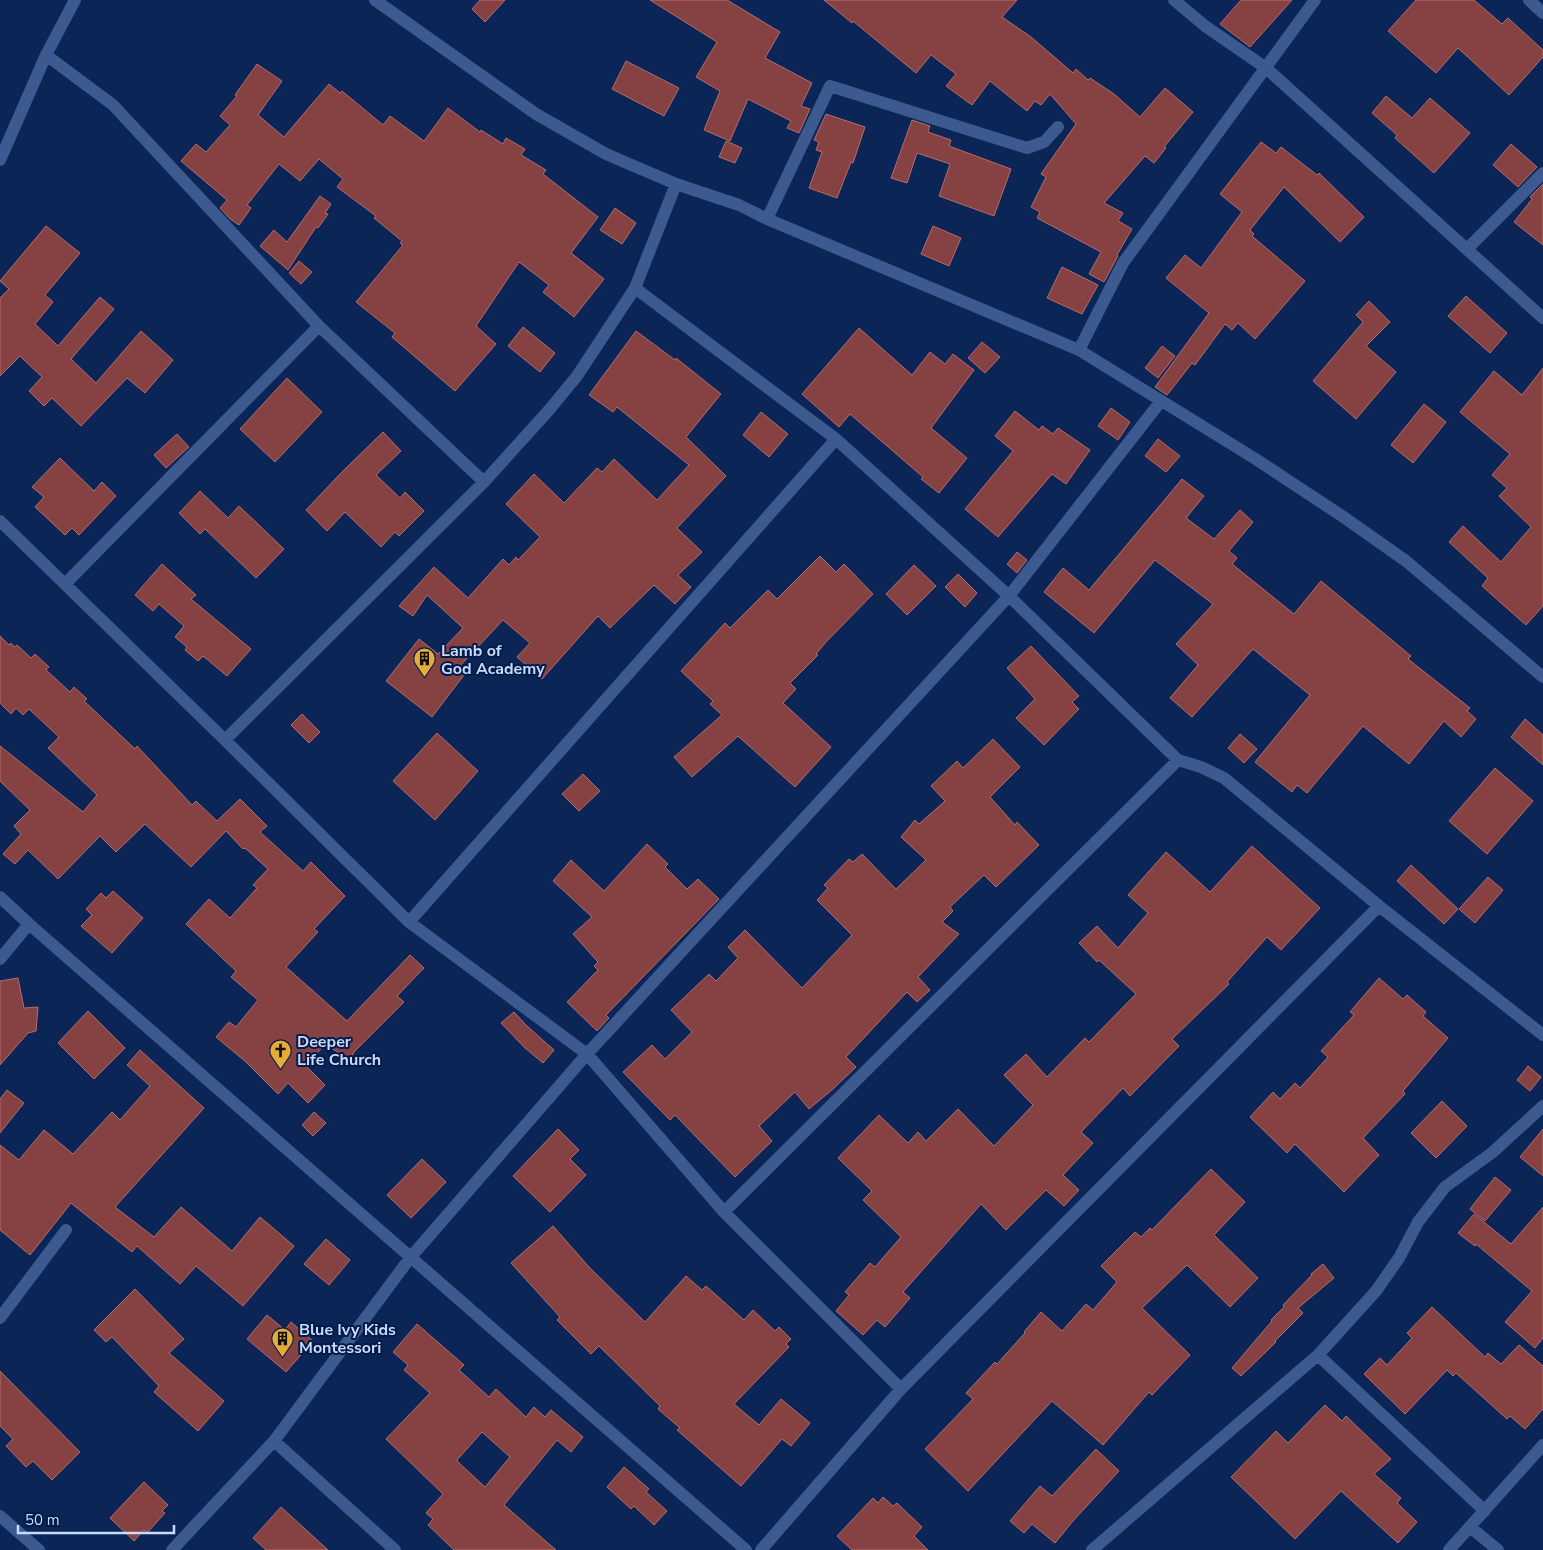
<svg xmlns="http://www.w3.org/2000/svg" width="1543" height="1550" font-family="'Nunito Sans',sans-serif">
	<rect width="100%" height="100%" fill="#0b2656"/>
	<path fill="#864242" stroke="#b56c6b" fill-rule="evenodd" d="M 480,0 L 505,0 L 485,22 L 472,9 Z
		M 650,0 L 727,0 L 780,32 L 765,58 L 812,83 L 801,106 L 810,109 L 799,133 L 787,128 L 791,121 L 748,99 L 730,141 L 704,130 L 720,91 L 696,77 L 717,42 Z
		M 824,0 L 1017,0 L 1002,17 L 1031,37 L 1073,73 L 1076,69 L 1088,80 L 1090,78 L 1114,94 L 1140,117 L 1165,88 L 1193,112 L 1164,147 L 1166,148 L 1154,163 L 1145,156 L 1104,203 L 1123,213 L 1118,221 L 1132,229 L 1117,255 L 1118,256 L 1104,282 L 1089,274 L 1101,252 L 1037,218 L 1040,212 L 1031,207 L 1046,177 L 1041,174 L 1076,124 L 1050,94 L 1041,105 L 1035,101 L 1027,111 L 990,81 L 972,105 L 946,86 L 956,74 L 931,55 L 916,73 L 853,21 L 852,23 Z
		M 1241,0 L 1292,0 L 1250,47 L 1220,24 Z
		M 1416,0 L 1474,0 L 1502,24 L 1508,18 L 1543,50 L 1543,57 L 1509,95 L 1458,48 L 1436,73 L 1388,31 Z
		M 626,61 L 679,88 L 664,116 L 612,89 Z
		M 257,64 L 282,81 L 258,115 L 284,137 L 329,84 L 340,93 L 342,91 L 383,125 L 390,116 L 424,141 L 448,108 L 480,132 L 481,130 L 503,144 L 506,138 L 525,149 L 521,155 L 546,170 L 543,174 L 598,217 L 571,253 L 604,279 L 574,317 L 543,292 L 549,285 L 519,262 L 476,326 L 496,344 L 455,391 L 392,337 L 395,333 L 356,302 L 403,245 L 400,243 L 402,241 L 374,218 L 376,216 L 337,187 L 343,179 L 319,159 L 300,181 L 279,164 L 247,205 L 251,208 L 239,225 L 230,219 L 220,208 L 227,200 L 181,161 L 196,144 L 206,152 L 230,125 L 220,116 L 237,96 L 235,95 Z
		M 1386,96 L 1412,118 L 1430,98 L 1470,133 L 1434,173 L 1395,138 L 1397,135 L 1372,113 Z
		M 826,114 L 865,127 L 853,163 L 851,162 L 837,198 L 809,188 L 822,152 L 816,150 L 819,142 L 814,140 Z
		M 912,120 L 930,126 L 928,132 L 951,140 L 949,146 L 1011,169 L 994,216 L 939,196 L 950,164 L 917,153 L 907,183 L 891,178 Z
		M 726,141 L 742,148 L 735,163 L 719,157 Z
		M 1261,142 L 1276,153 L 1281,147 L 1317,175 L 1319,173 L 1364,217 L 1340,242 L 1284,187 L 1250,230 L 1254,234 L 1252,236 L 1305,281 L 1255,339 L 1238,323 L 1232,330 L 1225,324 L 1195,365 L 1192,363 L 1167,395 L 1155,387 L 1209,313 L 1166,278 L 1185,255 L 1201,268 L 1242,212 L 1220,194 Z
		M 1511,144 L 1537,167 L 1518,187 L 1493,165 Z
		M 1543,184 L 1543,245 L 1514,222 L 1532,199 L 1530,197 Z
		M 320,196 L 331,204 L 325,213 L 328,214 L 318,228 L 316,227 L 288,270 L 260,246 L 274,230 L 287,242 Z
		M 615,208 L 636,223 L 622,244 L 600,230 Z
		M 46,226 L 80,253 L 45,295 L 53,302 L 35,324 L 58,346 L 100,297 L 114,309 L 71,359 L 96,383 L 141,331 L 173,360 L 145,393 L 127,378 L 81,426 L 52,398 L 44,406 L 29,391 L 42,377 L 20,356 L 0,376 L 0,298 L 9,289 L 0,281 Z
		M 933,226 L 961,238 L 949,266 L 921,254 Z
		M 299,261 L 312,272 L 301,284 L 289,273 Z
		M 1062,267 L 1098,285 L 1082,314 L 1047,298 Z
		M 1466,296 L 1507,333 L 1490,353 L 1448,316 Z
		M 1369,301 L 1390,322 L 1366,346 L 1396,372 L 1356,419 L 1313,381 L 1363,322 L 1356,315 Z
		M 523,327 L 555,353 L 540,372 L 508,346 Z
		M 859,328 L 912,375 L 930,352 L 945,364 L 953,354 L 974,370 L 931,428 L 967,458 L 939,493 L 921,479 L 923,477 L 850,414 L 839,427 L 802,394 Z
		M 636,331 L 675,360 L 676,358 L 721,394 L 686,437 L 726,476 L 677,528 L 702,552 L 678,575 L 691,587 L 675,604 L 654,585 L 610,628 L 598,616 L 542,679 L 517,657 L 530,643 L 503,620 L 457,669 L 464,675 L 432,717 L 386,681 L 419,639 L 438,654 L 463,628 L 427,595 L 413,616 L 399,606 L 434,567 L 468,598 L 503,559 L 509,565 L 516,557 L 518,560 L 540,537 L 506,504 L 534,474 L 564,503 L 597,468 L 602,472 L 614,459 L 657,500 L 689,465 L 617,407 L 613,412 L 589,395 Z
		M 982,342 L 1000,357 L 985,373 L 968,358 Z
		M 1162,346 L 1175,356 L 1158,378 L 1145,368 Z
		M 1543,368 L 1543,606 L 1526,625 L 1482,586 L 1488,578 L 1449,542 L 1463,526 L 1501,562 L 1531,527 L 1499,496 L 1507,488 L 1492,475 L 1510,454 L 1460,412 L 1494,371 L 1522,395 Z
		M 287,378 L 322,412 L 275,462 L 240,429 Z
		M 1424,404 L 1446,422 L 1413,463 L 1391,445 Z
		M 1111,408 L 1130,422 L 1118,440 L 1098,426 Z
		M 1015,411 L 1039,430 L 1042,426 L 1053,434 L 1058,428 L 1090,450 L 1066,484 L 1052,474 L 998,537 L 965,509 L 1013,451 L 995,436 Z
		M 761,412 L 788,434 L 769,457 L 743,435 Z
		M 383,432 L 401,451 L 376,475 L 400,498 L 405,492 L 424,511 L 399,536 L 395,532 L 381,547 L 345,512 L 327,531 L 306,510 L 341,473 Z
		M 177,434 L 189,447 L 166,468 L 154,455 Z
		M 1158,439 L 1180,456 L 1166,472 L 1145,456 Z
		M 60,458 L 94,491 L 102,482 L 116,496 L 79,535 L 72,528 L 65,535 L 35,507 L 44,497 L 32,487 Z
		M 1182,479 L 1204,496 L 1186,518 L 1214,539 L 1240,510 L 1253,522 L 1229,551 L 1237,558 L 1232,564 L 1294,614 L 1321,581 L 1411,656 L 1408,659 L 1470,708 L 1467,711 L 1476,719 L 1461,737 L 1444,721 L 1409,764 L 1363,726 L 1307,793 L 1297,785 L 1292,792 L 1255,762 L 1310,695 L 1253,649 L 1192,717 L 1170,698 L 1198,665 L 1176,644 L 1213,604 L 1155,560 L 1094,633 L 1044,592 L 1063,568 L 1089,590 Z
		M 200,491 L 228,518 L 239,506 L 284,549 L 256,578 L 205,529 L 200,534 L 179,513 Z
		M 1017,552 L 1027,560 L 1017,573 L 1007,564 Z
		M 820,556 L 836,572 L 844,564 L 873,594 L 826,642 L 816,654 L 818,655 L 790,683 L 796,689 L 783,703 L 831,747 L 795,787 L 738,736 L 692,777 L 674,757 L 722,715 L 710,704 L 713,701 L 681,671 L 725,623 L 730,628 L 768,590 L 777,599 Z
		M 162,564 L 196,595 L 191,599 L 251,649 L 227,676 L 203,656 L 198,661 L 185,650 L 187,647 L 175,637 L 184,626 L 159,604 L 153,611 L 135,595 Z
		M 914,565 L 936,586 L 907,615 L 886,594 Z
		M 958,574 L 977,593 L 965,607 L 945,587 Z
		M 0,636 L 9,645 L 11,643 L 14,647 L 17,645 L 31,658 L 35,654 L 49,667 L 46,670 L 70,692 L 74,687 L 87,699 L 84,701 L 135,749 L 137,746 L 192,805 L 196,801 L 217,821 L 240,799 L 267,826 L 260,832 L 303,871 L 311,862 L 345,896 L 314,929 L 318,932 L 286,967 L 347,1021 L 410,955 L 424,968 L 397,996 L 404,1002 L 354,1052 L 351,1059 L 325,1045 L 305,1065 L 325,1085 L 308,1103 L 288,1083 L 278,1094 L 246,1062 L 216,1037 L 229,1022 L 236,1027 L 258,1000 L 231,977 L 236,971 L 186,924 L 209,899 L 230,918 L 257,888 L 253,885 L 268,869 L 245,848 L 243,849 L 226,831 L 191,867 L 145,824 L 116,852 L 100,836 L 58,879 L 28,850 L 15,864 L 3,854 L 21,834 L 14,826 L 30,810 L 0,781 L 0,746 L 83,812 L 97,795 L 48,748 L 59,737 L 29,709 L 23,715 L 16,708 L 11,714 L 0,703 Z
		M 1031,646 L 1079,696 L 1072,702 L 1079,709 L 1044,745 L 1016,718 L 1035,699 L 1007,668 Z
		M 302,714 L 320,732 L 309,743 L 291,725 Z
		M 1525,719 L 1543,735 L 1543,765 L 1511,737 Z
		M 437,733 L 478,771 L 435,820 L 393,781 Z
		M 1240,734 L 1257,749 L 1244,763 L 1228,748 Z
		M 993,739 L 1020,767 L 990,797 L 1015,825 L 1017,822 L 1039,845 L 996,887 L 984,875 L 950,907 L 953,911 L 942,922 L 959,934 L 918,977 L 930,990 L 917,1002 L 907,992 L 846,1057 L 856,1067 L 833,1089 L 809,1109 L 795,1092 L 759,1126 L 772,1141 L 735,1177 L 675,1115 L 670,1120 L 623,1072 L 652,1045 L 665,1059 L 692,1032 L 671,1010 L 709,974 L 716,981 L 738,958 L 728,947 L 745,930 L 802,988 L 852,935 L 817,900 L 828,888 L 824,885 L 849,859 L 853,862 L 862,854 L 896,889 L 926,860 L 901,837 L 915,820 L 919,824 L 945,801 L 931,786 L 957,761 L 963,768 Z
		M 1495,768 L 1533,801 L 1487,854 L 1449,821 Z
		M 583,774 L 600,791 L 579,811 L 562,794 Z
		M 647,844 L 668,864 L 665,867 L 687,889 L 698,879 L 719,899 L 606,1015 L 609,1018 L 597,1031 L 567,1002 L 598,970 L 594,966 L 598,962 L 573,934 L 592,917 L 553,881 L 571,860 L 604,891 Z
		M 1252,846 L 1320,908 L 1281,950 L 1267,937 L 1227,982 L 1229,984 L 1172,1039 L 1179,1046 L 1130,1096 L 1123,1088 L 1081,1132 L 1093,1143 L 1063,1175 L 1079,1190 L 1064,1206 L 1046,1190 L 1006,1230 L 981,1204 L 903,1292 L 910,1298 L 885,1327 L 877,1320 L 863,1335 L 836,1311 L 849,1295 L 845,1292 L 870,1263 L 875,1267 L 901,1237 L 863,1200 L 872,1191 L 838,1158 L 879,1115 L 908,1143 L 918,1132 L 926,1141 L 958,1109 L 994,1146 L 1033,1105 L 1004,1075 L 1026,1054 L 1047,1077 L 1085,1038 L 1089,1042 L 1136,994 L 1099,960 L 1097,962 L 1079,943 L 1097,926 L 1118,948 L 1148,913 L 1128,895 L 1166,852 L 1210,892 Z
		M 1411,865 L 1458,909 L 1444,924 L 1397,881 Z
		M 1488,877 L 1503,890 L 1475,923 L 1459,909 Z
		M 113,891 L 143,918 L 112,953 L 81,926 L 92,915 L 86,909 L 101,893 L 106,898 Z
		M 18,978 L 24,1008 L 38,1007 L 36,1031 L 28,1033 L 0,1065 L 0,981 Z
		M 1379,978 L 1403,999 L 1407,995 L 1426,1012 L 1423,1016 L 1448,1038 L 1403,1091 L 1405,1094 L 1363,1138 L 1379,1155 L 1344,1192 L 1295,1144 L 1287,1153 L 1250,1117 L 1273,1092 L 1280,1099 L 1295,1083 L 1300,1088 L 1328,1057 L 1321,1051 L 1354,1015 L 1350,1012 Z
		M 88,1011 L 125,1048 L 94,1079 L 58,1043 Z
		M 514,1012 L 527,1026 L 554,1050 L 543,1063 L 525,1048 L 501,1023 Z
		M 140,1050 L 204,1108 L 115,1207 L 154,1237 L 181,1207 L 232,1251 L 260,1217 L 294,1246 L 243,1306 L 196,1266 L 180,1284 L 137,1246 L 132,1252 L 71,1203 L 30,1255 L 0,1230 L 0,1145 L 19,1160 L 44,1130 L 73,1154 L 112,1112 L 120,1120 L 150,1086 L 127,1065 Z
		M 1528,1066 L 1541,1077 L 1530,1091 L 1517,1080 Z
		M 7,1090 L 24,1103 L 0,1133 L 0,1099 Z
		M 1442,1101 L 1467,1126 L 1436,1158 L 1411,1133 Z
		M 314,1112 L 326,1123 L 313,1136 L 302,1125 Z
		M 558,1129 L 579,1150 L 570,1159 L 586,1175 L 550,1212 L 513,1176 Z
		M 1543,1129 L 1543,1176 L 1520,1157 Z
		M 422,1159 L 446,1182 L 411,1218 L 387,1195 Z
		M 1211,1169 L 1245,1202 L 1214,1235 L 1258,1278 L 1230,1307 L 1187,1265 L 1142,1308 L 1190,1355 L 1152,1395 L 1149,1392 L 1103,1445 L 1052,1401 L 968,1491 L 925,1449 L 973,1399 L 966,1393 L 995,1362 L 997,1364 L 1025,1333 L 1024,1332 L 1041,1312 L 1062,1331 L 1086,1304 L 1093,1310 L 1117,1282 L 1101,1266 L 1135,1232 L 1141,1237 L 1150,1228 L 1152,1230 Z
		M 1495,1177 L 1511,1190 L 1485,1221 L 1470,1209 Z
		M 1543,1207 L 1543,1338 L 1535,1348 L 1505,1322 L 1532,1291 L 1476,1244 L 1475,1246 L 1458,1233 L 1474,1214 L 1511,1244 Z
		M 553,1226 L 589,1267 L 645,1322 L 686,1276 L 702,1290 L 706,1286 L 744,1320 L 753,1310 L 775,1331 L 779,1327 L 791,1339 L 786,1344 L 789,1347 L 734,1404 L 759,1425 L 781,1399 L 810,1423 L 791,1446 L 782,1439 L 741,1486 L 677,1430 L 680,1428 L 658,1409 L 660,1406 L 599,1346 L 591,1354 L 557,1320 L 560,1317 L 511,1263 Z
		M 326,1239 L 350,1260 L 329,1285 L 304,1264 Z
		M 1323,1264 L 1334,1278 L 1298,1308 L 1303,1313 L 1275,1341 L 1276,1342 L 1241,1376 L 1232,1368 L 1272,1321 L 1271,1320 L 1284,1307 L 1283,1305 L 1312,1275 L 1311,1274 Z
		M 135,1289 L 184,1339 L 169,1353 L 224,1401 L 198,1431 L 154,1392 L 159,1386 L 112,1337 L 106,1342 L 94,1330 Z
		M 1432,1307 L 1485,1357 L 1488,1353 L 1501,1364 L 1519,1345 L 1543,1366 L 1543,1409 L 1525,1429 L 1510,1416 L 1507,1419 L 1456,1373 L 1453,1376 L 1447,1370 L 1405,1414 L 1364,1374 L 1380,1358 L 1387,1365 L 1412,1338 L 1407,1333 Z
		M 267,1315 L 285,1330 L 291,1322 L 313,1341 L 286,1372 L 247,1339 Z
		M 417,1324 L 464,1365 L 459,1370 L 489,1397 L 496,1389 L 526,1417 L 534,1407 L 545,1417 L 551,1410 L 583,1437 L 571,1452 L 557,1440 L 504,1505 L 556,1550 L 454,1550 L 428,1525 L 433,1519 L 426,1513 L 443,1494 L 386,1439 L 430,1393 L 404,1370 L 408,1365 L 393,1352 ZM 482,1432 L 510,1457 L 485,1487 L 458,1462 L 457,1460 Z
		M 0,1371 L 80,1452 L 52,1480 L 33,1461 L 26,1467 L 6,1446 L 13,1439 L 0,1426 Z
		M 1325,1405 L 1342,1421 L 1346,1416 L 1391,1459 L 1374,1474 L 1401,1498 L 1397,1503 L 1417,1522 L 1398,1543 L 1341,1491 L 1295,1539 L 1231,1477 L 1276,1431 L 1288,1443 Z
		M 1096,1449 L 1119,1471 L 1073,1521 L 1055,1543 L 1032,1524 L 1024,1533 L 1010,1521 L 1040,1486 L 1052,1496 Z
		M 624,1467 L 649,1489 L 646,1492 L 667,1511 L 654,1525 L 634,1506 L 631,1509 L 607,1487 Z
		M 144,1482 L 168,1505 L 162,1511 L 165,1513 L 147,1533 L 144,1530 L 134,1541 L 110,1518 Z
		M 883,1497 L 893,1506 L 897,1503 L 922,1527 L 914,1536 L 928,1550 L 852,1550 L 837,1536 L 873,1498 L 878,1503 Z
		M 281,1507 L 328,1550 L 266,1550 L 253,1538 Z"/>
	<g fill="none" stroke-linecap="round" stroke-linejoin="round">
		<path stroke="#3c5a8f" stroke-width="12" d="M 375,0 L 536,114 L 606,154 L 676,184 L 739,205 L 767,219 L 1079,350 L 1254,458 L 1342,516 L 1406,561 L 1543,677
			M 1174,0 L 1205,26 L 1266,68 L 1543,318
			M 1529,0 L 1543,13
			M 46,55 L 113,105 L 319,326 L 484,482
			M 0,160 L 46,55 L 75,0
			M 767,219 L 830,86 L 1027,148 L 1044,142 L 1058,127
			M 1467,249 L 1543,173
			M 635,288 L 836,439 L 1009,596 L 1178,760 L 1201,767 L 1224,778 L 1379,906 L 1543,1035
			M 1079,350 L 1123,263 L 1315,0
			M 0,521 L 225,740 L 409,922 L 587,1054 L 724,1212 L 901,1389
			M 65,584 L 319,326
			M 225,740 L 484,482 L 549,410 L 577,376 L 635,288 L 676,184
			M 0,897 L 29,924 L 746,1550
			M 409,922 L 836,439
			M 0,959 L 29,924
			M 724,1212 L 1178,760
			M 0,1318 L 66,1230
			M 1318,1355 L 1485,1511
			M 274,1441 L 395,1550
			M 0,1516 L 39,1550
			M 1470,1527 L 1498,1550
			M 172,1550 L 274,1441 L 410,1258 L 587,1054 L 1009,596 L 1161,401
			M 761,1550 L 901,1389 L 1379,906
			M 1092,1550 L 1318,1355 L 1376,1291 L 1399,1258 L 1418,1222 L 1445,1187 L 1493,1152 L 1543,1106
			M 1449,1550 L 1543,1445"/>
	</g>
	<defs>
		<symbol id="building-pin" viewBox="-11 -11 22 30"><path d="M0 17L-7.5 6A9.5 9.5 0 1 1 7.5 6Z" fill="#e6ac36" stroke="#031b4a"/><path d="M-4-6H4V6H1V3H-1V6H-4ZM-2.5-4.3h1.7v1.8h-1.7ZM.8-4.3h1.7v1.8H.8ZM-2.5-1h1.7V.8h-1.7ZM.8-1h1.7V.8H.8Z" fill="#111"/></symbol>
		<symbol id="church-pin" viewBox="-11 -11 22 30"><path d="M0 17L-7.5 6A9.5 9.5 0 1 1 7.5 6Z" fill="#e6ac36" stroke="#031b4a"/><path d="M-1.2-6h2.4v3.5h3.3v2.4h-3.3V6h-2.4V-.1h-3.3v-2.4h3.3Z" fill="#111"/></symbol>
	</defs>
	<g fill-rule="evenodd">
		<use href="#building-pin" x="412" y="646" width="25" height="34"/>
		<use href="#church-pin" x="268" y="1038" width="25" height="34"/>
		<use href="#building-pin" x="270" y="1326" width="25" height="34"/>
	</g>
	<g text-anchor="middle" stroke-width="4" stroke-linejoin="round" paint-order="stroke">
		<g font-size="16" font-weight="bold" fill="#c8daf9" stroke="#031b4a" text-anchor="start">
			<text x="441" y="656">Lamb of<tspan x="441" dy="18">God Academy</tspan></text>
			<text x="297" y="1047">Deeper<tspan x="297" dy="18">Life Church</tspan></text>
			<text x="299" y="1335">Blue Ivy Kids<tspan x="299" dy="18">Montessori</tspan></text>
		</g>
	</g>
	<path d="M18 1525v8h156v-8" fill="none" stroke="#c8daf9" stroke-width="2.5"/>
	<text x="25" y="1525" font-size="15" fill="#c8daf9" stroke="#031b4a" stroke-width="4" paint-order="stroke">50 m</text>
</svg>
